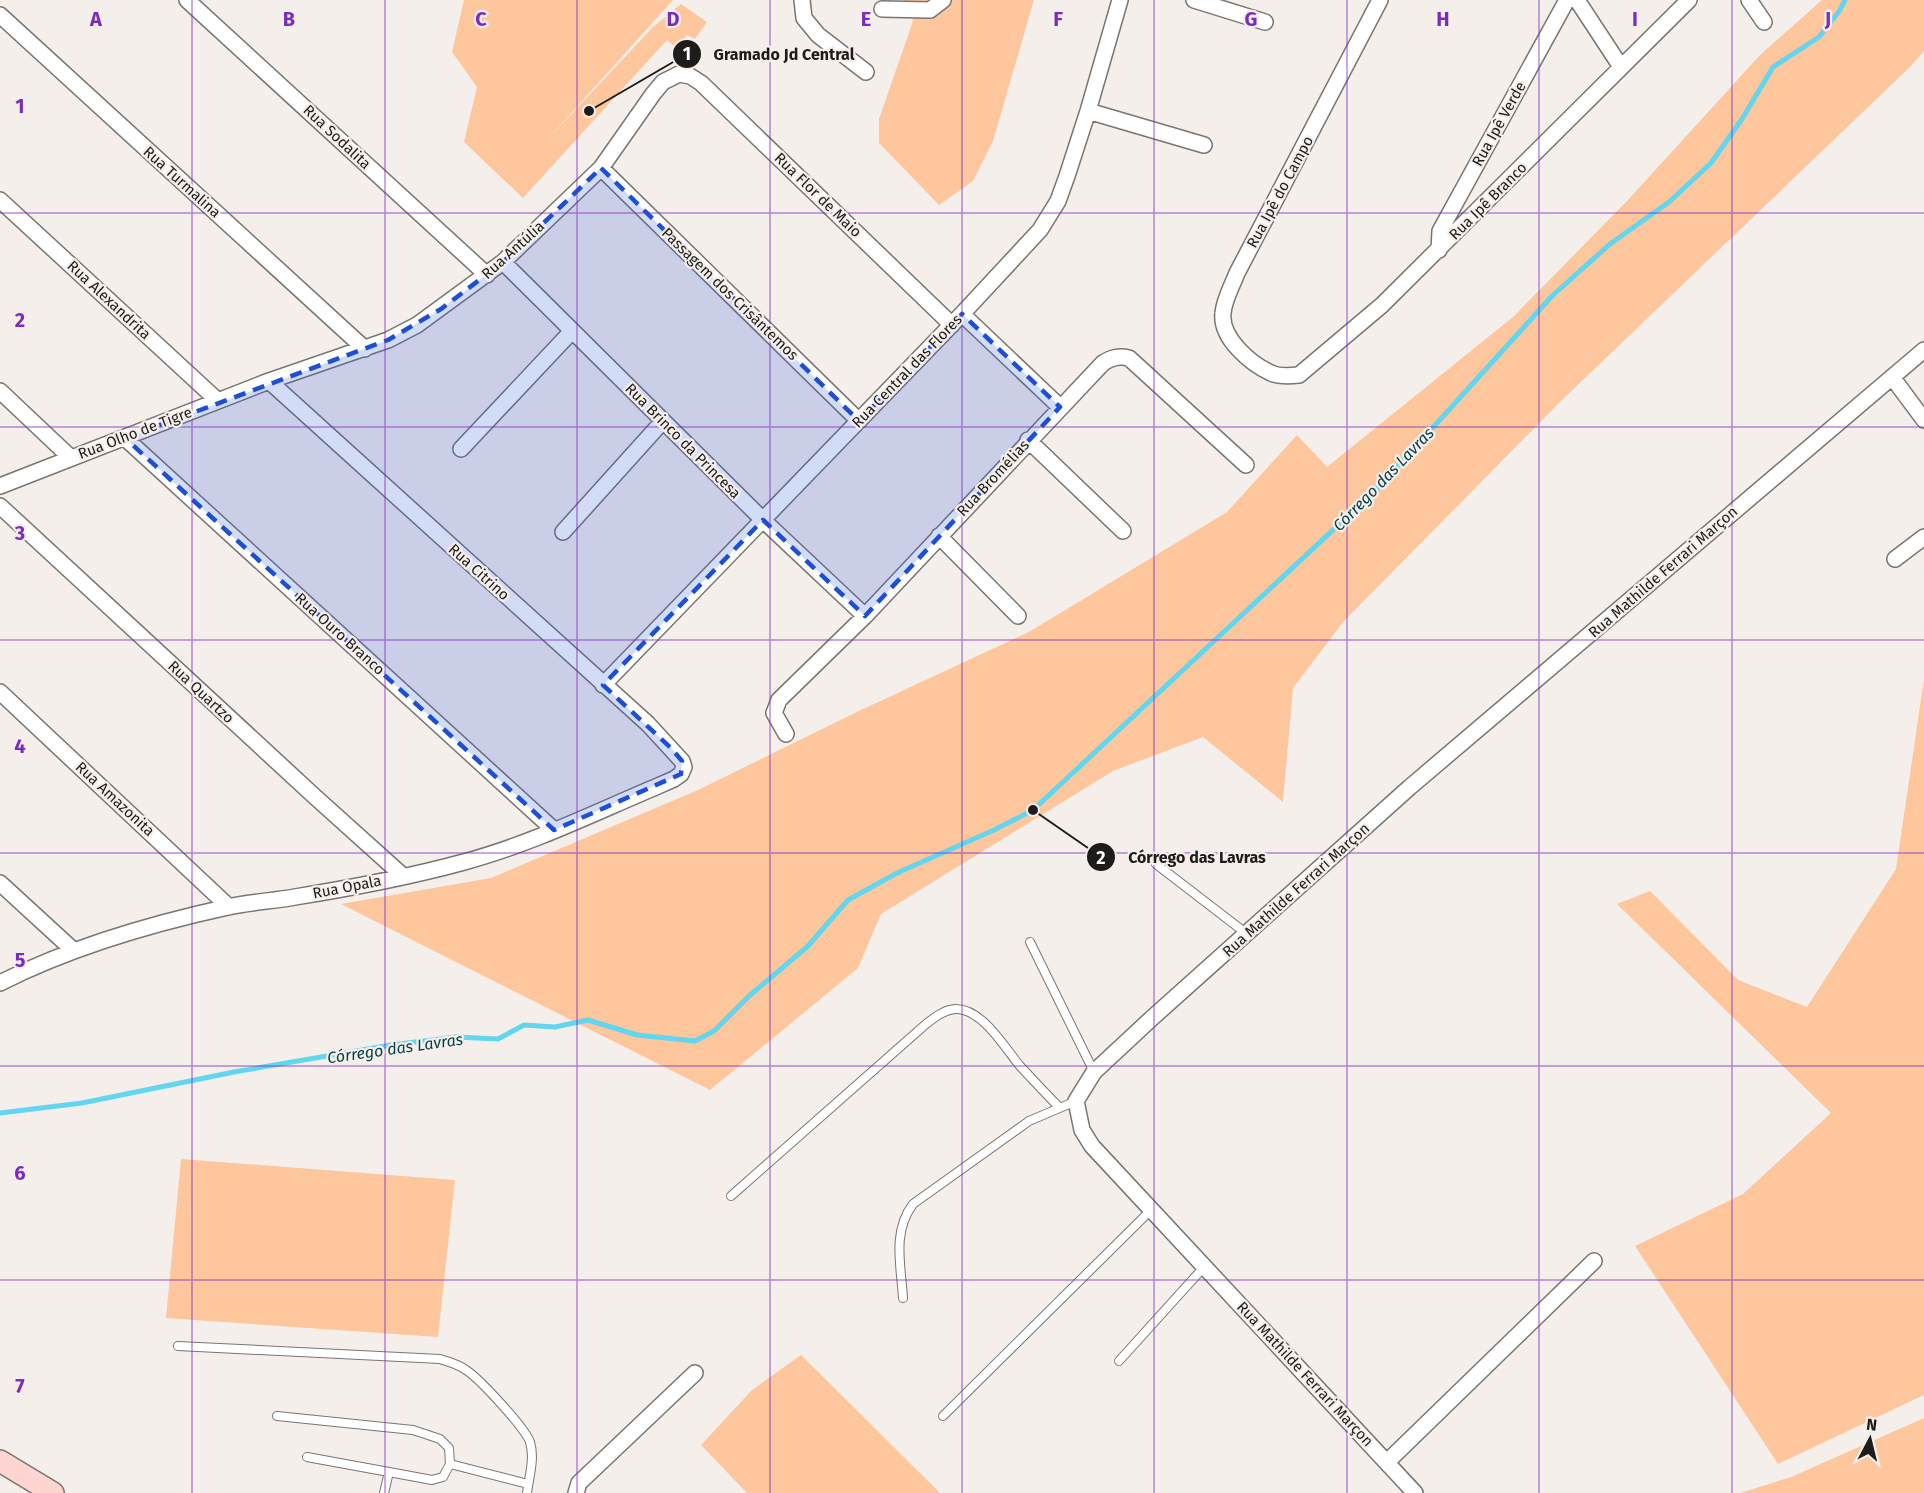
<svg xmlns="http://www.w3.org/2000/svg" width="1924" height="1493" font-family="'Fira Sans',sans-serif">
	<rect width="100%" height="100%" fill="#f5efeb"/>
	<path fill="#fec69c" d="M 464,0 L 673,0 L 547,140 L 653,27 L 681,4 L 707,22 L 695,39 L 687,35 L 676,48 L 667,40 L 523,198 L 464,142 L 477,87 L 452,52 Z
		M 904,0 L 1034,0 L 993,141 L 973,181 L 939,205 L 879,143 L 879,119 L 913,21 Z
		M 1822,0 L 1924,0 L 1924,51 L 1910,67 L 1562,400 L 1344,621 L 1293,688 L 1283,802 L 1203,737 L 1113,771 L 881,914 L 858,968 L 710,1090 L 341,904 L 491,878 L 698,790 L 861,710 L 1029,632 L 1227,512 L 1297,435 L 1327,467 L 1513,317 L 1627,201 L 1761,54 Z
		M 1924,679 L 1924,1395 L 1778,1464 L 1635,1246 L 1743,1194 L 1831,1113 L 1617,904 L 1650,891 L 1738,980 L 1807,1007 L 1896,869 Z
		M 181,1159 L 455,1180 L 438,1337 L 166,1318 Z
		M 801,1355 L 940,1493 L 747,1493 L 701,1445 L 752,1390 Z
		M 1924,1418 L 1924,1493 L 1740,1493 L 1791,1477 Z"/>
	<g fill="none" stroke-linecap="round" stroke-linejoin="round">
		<path stroke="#61d6ee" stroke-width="5" d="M 0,1113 L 82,1103 L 234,1072 L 391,1045 L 456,1037 L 498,1039 L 524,1025 L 555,1027 L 588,1020 L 637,1035 L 695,1041 L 714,1031 L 749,996 L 808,946 L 848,900 L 897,873 L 994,830 L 1033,810 L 1379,487 L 1552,296 L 1610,244 L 1669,202 L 1711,163 L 1742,119 L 1773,67 L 1819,37 L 1840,10 L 1845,0"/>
		<defs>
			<path id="lane" d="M 1156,864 L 1247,934
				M 1030,942 L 1094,1072
				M 731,1196 L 926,1024 C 935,1017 944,1010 955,1009 C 982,1008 1005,1048 1020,1066 C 1033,1080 1046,1094 1059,1107
				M 903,1298 C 901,1265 892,1232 913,1204 L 1029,1121 L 1076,1101
				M 178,1346 L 440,1359 C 449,1362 458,1364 466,1370 C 480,1379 525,1428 530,1442 C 535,1458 529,1477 527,1493
				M 1119,1361 L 1204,1267
				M 277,1416 L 413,1430 L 440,1439 L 449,1448 L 450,1464 L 443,1477 L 432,1480 L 389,1472 L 384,1493
				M 943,1416 L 1151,1210
				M 307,1457 L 389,1472
				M 450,1464 L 528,1484"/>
			<path id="street" d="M 187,0 L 487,275
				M 802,0 L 804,18 L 818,35 L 866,72
				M 1194,0 L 1265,22
				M 1380,0 L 1237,273 C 1232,286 1224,300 1223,313 C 1220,338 1251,364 1271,373 C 1279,377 1290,376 1299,375 L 1382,305 L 1689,0
				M 1577,0 L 1621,67
				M 1749,0 L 1764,22
				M 882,9 L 930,10 L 943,0
				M 0,15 L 365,349
				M 1088,111 L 1204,145
				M 601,168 L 859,421
				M 0,200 L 217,400
				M 1439,250 L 1440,231 L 1567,0
				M 503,262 L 763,520 L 865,616
				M 962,314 L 1060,407
				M 1892,377 L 1924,420
				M 0,391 L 71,458
				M 125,438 L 554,830
				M 1028,440 L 1123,531
				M 461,449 L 572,331
				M 0,486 L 269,381 L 388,340 L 417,325 L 503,262 L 601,168 L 653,94 L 663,82 L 679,74 L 690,76 L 701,83 L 952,325
				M 0,506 L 313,795 L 403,876
				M 563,532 L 663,421
				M 939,536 L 1018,616
				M 1895,559 L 1924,537
				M 603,685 L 962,314 L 1040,230 L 1058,201 L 1067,176 L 1088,111 L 1120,0
				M 0,692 L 229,907
				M 786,734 L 774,713 L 779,700 L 865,616 L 1103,363 C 1112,357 1119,356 1129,358 L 1246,465
				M 0,883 L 73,950
				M 0,983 C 71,947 150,924 228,907 C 250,902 273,901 295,897 C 351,888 409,877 464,862 C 531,844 594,813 658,786 L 674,779 L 681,774 L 684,767 L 682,761 L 648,724 L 269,381
				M 1387,1462 L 1594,1261
				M 576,1493 L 579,1483 L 695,1373
				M 1415,1493 L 1092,1146 L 1082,1130 L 1076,1101 L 1094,1072 L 1152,1018 L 1410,787 L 1924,350"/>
			<path id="secondary" d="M 0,1461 L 53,1493"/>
		</defs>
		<use href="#lane" stroke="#7a7571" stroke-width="10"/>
		<use href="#street" stroke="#7a7571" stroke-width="18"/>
		<use href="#secondary" stroke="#7a7571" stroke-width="24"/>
		<use href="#lane" stroke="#fff" stroke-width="8"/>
		<use href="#street" stroke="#fff" stroke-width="15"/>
		<use href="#secondary" stroke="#fed5d0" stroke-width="21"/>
	</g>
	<path fill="#1d4ed8" fill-opacity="0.2" stroke="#1d4ed8" stroke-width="4.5" stroke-dasharray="12 8" stroke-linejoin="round" d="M 601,168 L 859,421 L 962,314 L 1060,407 L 865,616 L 763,520 L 603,685 L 671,748 L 682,761 L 681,774 L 554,830 L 125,438 L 388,340 L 441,309 L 503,262 Z"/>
	<path fill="none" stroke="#7b2cbf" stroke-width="1.5" stroke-opacity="0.55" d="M 192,0 L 192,1493M 385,0 L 385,1493M 577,0 L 577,1493M 770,0 L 770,1493M 962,0 L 962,1493M 1154,0 L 1154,1493M 1347,0 L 1347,1493M 1539,0 L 1539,1493M 1732,0 L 1732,1493M 0,213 L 1924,213M 0,427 L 1924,427M 0,640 L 1924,640M 0,853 L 1924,853M 0,1066 L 1924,1066M 0,1280 L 1924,1280"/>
	<g text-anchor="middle" stroke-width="4.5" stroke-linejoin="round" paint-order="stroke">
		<g font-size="15" fill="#1e1c1a" stroke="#f5efeb">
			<text transform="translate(1499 124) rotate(-61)" y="5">Rua Ipê Verde</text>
			<text transform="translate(337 137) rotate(43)" y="5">Rua Sodalita</text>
			<text transform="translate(182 182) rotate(42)" y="5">Rua Turmalina</text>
			<text transform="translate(1280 192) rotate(-62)" y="5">Rua Ipê do Campo</text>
			<text transform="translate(818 195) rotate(44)" y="5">Rua Flor de Maio</text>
			<text transform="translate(1488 201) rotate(-45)" y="5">Rua Ipê Branco</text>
			<text transform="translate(513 250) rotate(-42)" y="5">Rua Antúlia</text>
			<text transform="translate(730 294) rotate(44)" y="5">Passagem dos Crisântemos</text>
			<text transform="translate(109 300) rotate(43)" y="5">Rua Alexandrita</text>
			<text transform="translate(907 371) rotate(-46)" y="5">Rua Central das Flores</text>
			<text transform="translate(135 433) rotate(-21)" y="5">Rua Olho de Tigre</text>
			<text transform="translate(683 441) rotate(45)" y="5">Rua Brinco da Princesa</text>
			<text transform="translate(993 478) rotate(-47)" y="5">Rua Bromélias</text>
			<text transform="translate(479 572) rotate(42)" y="5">Rua Citrino</text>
			<text transform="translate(1663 572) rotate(-41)" y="5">Rua Mathilde Ferrari Marçon</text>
			<text transform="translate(340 634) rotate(42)" y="5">Rua Ouro Branco</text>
			<text transform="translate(201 692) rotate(43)" y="5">Rua Quartzo</text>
			<text transform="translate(115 799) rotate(43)" y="5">Rua Amazonita</text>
			<text transform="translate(347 887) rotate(-11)" y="5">Rua Opala</text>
			<text transform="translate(1296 890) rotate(-42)" y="5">Rua Mathilde Ferrari Marçon</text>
			<text transform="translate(1305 1374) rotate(47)" y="5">Rua Mathilde Ferrari Marçon</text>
		</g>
		<g font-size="16" font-style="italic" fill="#08404a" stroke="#f5efeb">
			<text transform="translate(1383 479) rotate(-46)" y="6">Córrego das Lavras</text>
			<text transform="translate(395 1048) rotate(-8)" y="6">Córrego das Lavras</text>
		</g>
	</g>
	<g font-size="20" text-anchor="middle" font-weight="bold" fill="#7b2cbf" stroke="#f5efeb" stroke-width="4.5" stroke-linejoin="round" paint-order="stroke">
		<text x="96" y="26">A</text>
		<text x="289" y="26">B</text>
		<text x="481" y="26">C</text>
		<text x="673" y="26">D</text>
		<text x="866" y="26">E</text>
		<text x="1058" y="26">F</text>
		<text x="1251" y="26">G</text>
		<text x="1443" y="26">H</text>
		<text x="1635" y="26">I</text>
		<text x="1828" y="26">J</text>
		<text x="20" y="113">1</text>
		<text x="20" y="327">2</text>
		<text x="20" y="540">3</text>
		<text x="20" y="753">4</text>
		<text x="20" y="967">5</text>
		<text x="20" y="1180">6</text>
		<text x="20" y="1393">7</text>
	</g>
	<path fill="none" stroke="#1e1c1a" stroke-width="2" d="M589 111L687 54M1033 810L1101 857"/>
	<g fill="#1e1c1a" stroke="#f5efeb" stroke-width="2">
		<circle cx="589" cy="111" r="6"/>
		<circle cx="1033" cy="810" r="6"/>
		<circle cx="687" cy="54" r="15"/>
		<circle cx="1101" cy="857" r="15"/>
	</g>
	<g font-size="18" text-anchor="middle" font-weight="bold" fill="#fff">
		<text x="687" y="60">1</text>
		<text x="1101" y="864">2</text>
	</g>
	<g font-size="16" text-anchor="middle" font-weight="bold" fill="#1e1c1a" stroke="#f5efeb" stroke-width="4.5" stroke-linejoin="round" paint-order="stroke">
		<text x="784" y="60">Gramado Jd Central</text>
		<text x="1197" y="863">Córrego das Lavras</text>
	</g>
	<g transform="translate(1870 1439) rotate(7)" stroke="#f5efeb" stroke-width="4.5" paint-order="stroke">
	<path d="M0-4.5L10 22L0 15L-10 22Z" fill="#1e1c1a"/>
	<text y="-9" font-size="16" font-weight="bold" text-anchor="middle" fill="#1e1c1a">N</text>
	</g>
</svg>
